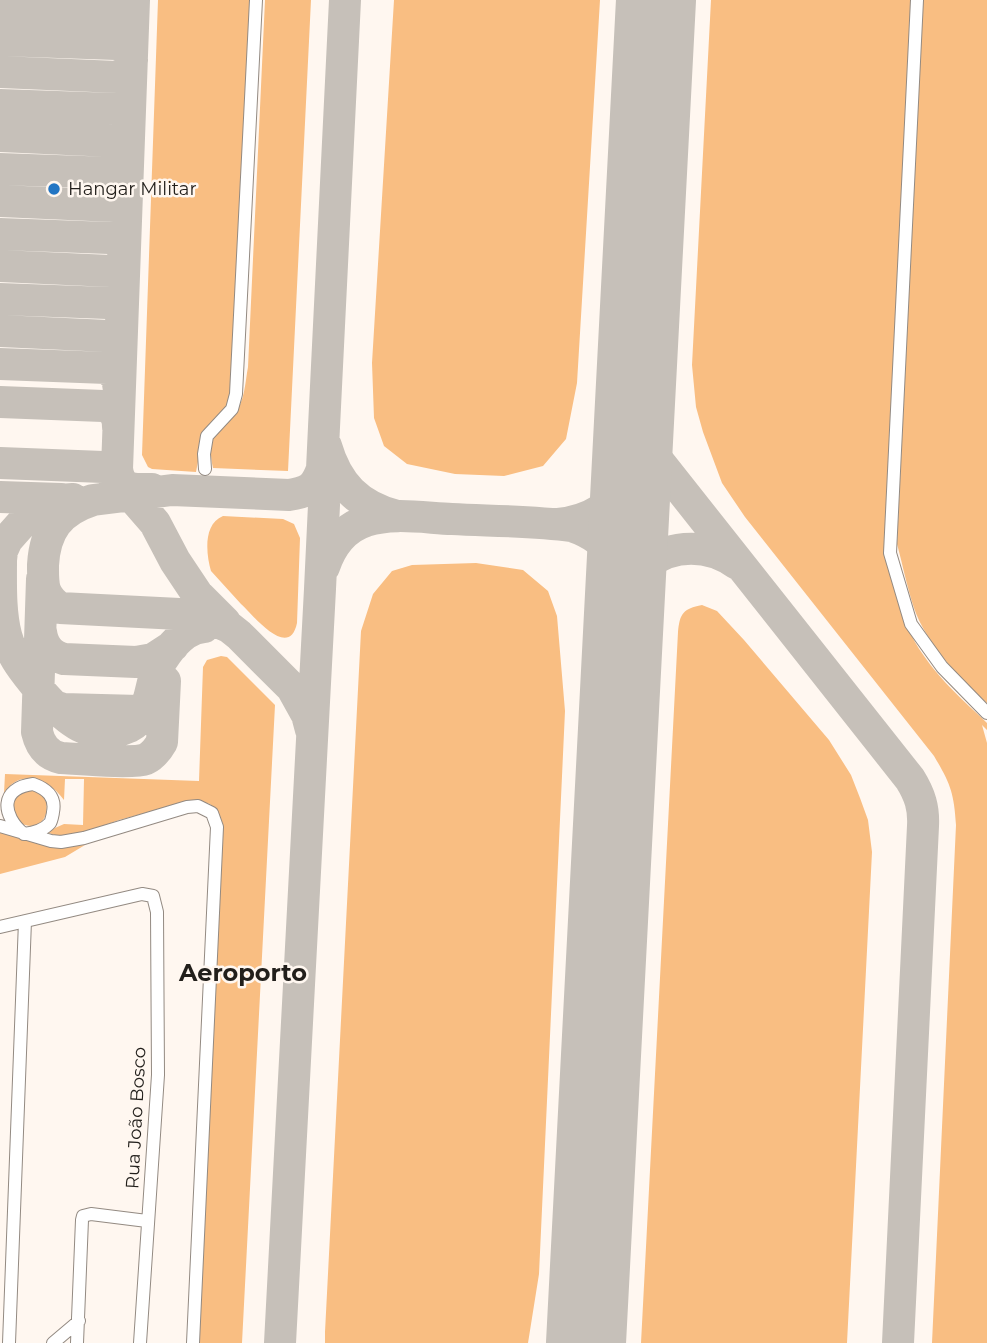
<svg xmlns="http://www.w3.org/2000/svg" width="987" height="1343" font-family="Montserrat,sans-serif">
	<rect width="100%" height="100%" fill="#fff7f0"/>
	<path fill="#f9be82" d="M 158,0 L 250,0 L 231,398 L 221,415 L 209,425 L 203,436 L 196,472 L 152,469 L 148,467 L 142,455 Z
		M 265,0 L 311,0 L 288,471 L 213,468 C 210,455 209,441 217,430 C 222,424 230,421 234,415 C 245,401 245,383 248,367 Z
		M 394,0 L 600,0 L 577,383 L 566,439 L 543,466 L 504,476 L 455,474 L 407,464 L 384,446 L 374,418 L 372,363 Z
		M 711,0 L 912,0 L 885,529 C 888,573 898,619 924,656 C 941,681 965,702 987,723 L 987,730 L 982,725 L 987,743 L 987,1343 L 932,1343 L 956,825 C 954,792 950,783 934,756 L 745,517 L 722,483 L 703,432 L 696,407 L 692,365 Z
		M 923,0 L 987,0 L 987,703 C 961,681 925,641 914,608 C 907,587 903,566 897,544 Z
		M 223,516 L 283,519 L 294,524 L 300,538 L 297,623 C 289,661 253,615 241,604 C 231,593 221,582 211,571 C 206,554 203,524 223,516 Z
		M 476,563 L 523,570 L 548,591 L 557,616 L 565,711 L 539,1274 L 528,1343 L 325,1343 L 325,1332 L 361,631 L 373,594 L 392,571 L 412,565 Z
		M 702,605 L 717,611 L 744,640 L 829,740 L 851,775 L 860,798 L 868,820 L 872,852 L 847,1343 L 641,1343 L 678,632 C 680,613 683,609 702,605 Z
		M 221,656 L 227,657 L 275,705 L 242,1343 L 197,1343 L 223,824 L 216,810 L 210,804 L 203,802 L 189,801 L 119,820 L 72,837 L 58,836 L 46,832 L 64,824 L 83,825 L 84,779 L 65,779 L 64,800 C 50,780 20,767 4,793 L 5,774 L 199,781 L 203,667 L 207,660 Z
		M 29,788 L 43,794 C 55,817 36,836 16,820 L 12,799 Z
		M 0,832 L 60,847 L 85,845 L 65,857 L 0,874 Z"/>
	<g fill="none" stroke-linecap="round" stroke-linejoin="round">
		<path stroke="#c6c0b9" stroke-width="32" d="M 134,0 L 117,469 C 120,491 134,489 152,489
			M 0,9 L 117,12 L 127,17 L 133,28
			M 0,40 L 116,44 L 125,48 L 132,60
			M 0,72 L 117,77 L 127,83 L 130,94
			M 0,105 L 114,109 C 124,111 128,117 129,127
			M 0,136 L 111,141 C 123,144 127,149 128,160
			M 0,169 L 111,173 C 121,176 126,182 127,192
			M 0,201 L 114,206 C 121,212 124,215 125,224
			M 0,234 L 109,238 C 117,240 124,246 124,255
			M 0,266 L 110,271 L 118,276 L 123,288
			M 0,299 L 107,303 C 116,305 121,311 122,321
			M 0,331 L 108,336 C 117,340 120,345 120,355
			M 0,364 L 107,368 L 117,377 L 119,390
			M 0,402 L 103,406 C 114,409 118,416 118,427
			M 634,408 L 637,424 L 648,448 L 910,779 C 920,795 924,808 923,826 L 898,1343
			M 326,446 C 337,484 358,506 397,516
			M 0,463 L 103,467 L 108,469 L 155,523 L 175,561 L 197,594 L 225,622
			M 0,497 L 61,499
			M 73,499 L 59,500 L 22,523 L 7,540 L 2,551 L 1,560 C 1,585 0,611 6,635 C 12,658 27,675 42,693 C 65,719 91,744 129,727 C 150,717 149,691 156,672 C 160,661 166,654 173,645 C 182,635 191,628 204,627
			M 558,524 C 588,521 618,506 628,475 L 633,419
			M 324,567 C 331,546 344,528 366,521 C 392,512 425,518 452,519 C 492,521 532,521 572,526 C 619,542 623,571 624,616
			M 42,579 L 37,732 C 40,745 47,755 61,758 C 79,759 133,764 146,759 C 154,755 158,749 162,742 L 165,681
			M 625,609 C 628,593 634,576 646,565 C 672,543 710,544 737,564
			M 41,632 C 43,646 50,655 64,659 L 136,662 L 153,659 L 173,646
			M 57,707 L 63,709 L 139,711 L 151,708
			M 311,730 L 307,715 L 292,688 L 239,635 L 229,627 L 215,621 L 199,615 L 60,608 C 42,595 43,585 43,565 C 45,530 59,511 93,500 L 172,490 L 289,495 C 309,492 315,488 322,469
			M 280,1343 L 320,589 L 324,505 L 322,469 L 324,427 L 345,0"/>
		<path stroke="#c6c0b9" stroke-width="80" d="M 586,1343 L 656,0"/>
		<defs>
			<path id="minor" d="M 917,0 L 890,553 L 911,624 L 942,667 L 987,713
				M 205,469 L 204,454 L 207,436 L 232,409 L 236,394 L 256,0
				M 33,784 C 47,789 56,797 53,812 C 53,814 51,822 50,823 C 44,830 32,833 24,834 C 1,815 0,788 33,784 Z
				M 0,826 L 51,841 L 61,842 L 84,838 L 187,807 L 198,806 L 212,813 L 217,827 L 193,1343
				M 0,927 L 142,894 L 153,896 L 157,912 L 158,1075 L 140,1343
				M 9,1343 L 25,921
				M 53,1343 L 79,1321
				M 77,1343 L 82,1220 L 83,1216 L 91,1214 L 147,1221"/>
		</defs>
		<use href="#minor" stroke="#938a82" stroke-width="14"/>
		<use href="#minor" stroke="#fff" stroke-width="12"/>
	</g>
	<circle fill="#2275c3" stroke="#fff7f0" stroke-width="2.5" cx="54" cy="189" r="7"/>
	<g text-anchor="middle" stroke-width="5" stroke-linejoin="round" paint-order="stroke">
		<g font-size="18" fill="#221f1b" stroke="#fff7f0" text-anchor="start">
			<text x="68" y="195">Hangar Militar</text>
		</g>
		<g font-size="18" fill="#221f1b" stroke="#fff7f0">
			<text transform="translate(136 1118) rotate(-87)" y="6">Rua João Bosco</text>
		</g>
		<g font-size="24" font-weight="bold" fill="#221f1b" stroke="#fff7f0">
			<text x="243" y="981">Aeroporto</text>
		</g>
	</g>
</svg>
